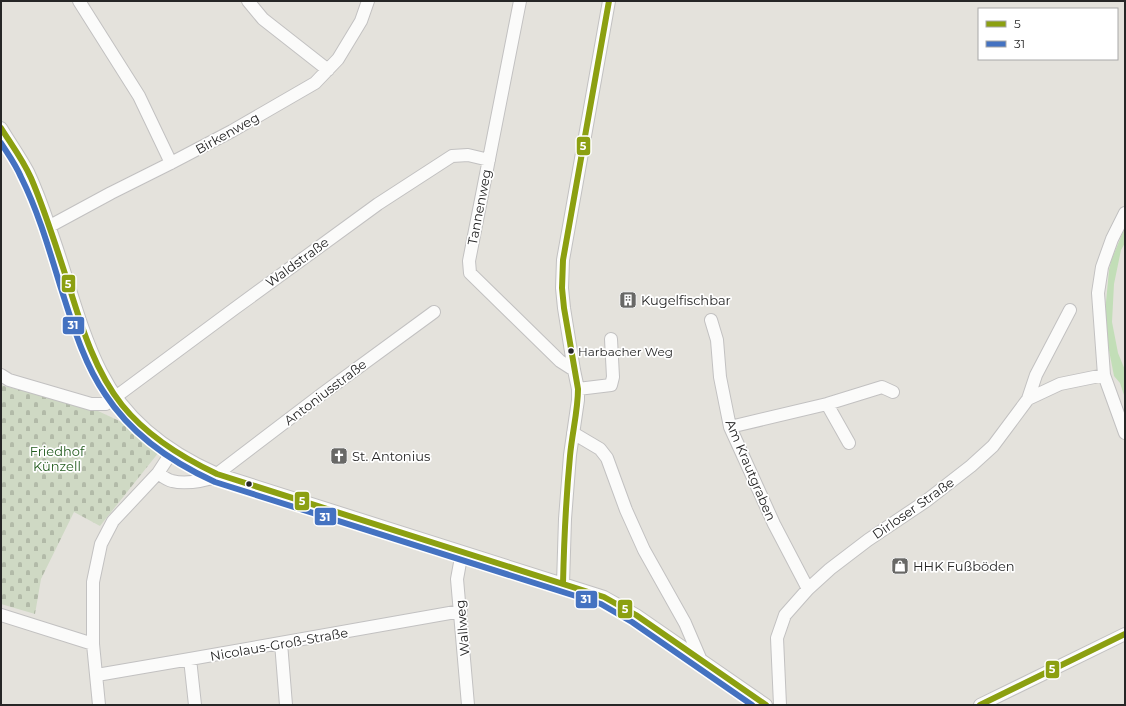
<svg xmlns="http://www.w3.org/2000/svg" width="1126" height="706" font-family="Montserrat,sans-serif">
	<defs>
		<pattern id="cemetery-stones" width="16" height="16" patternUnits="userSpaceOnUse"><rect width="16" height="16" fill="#cfd9c4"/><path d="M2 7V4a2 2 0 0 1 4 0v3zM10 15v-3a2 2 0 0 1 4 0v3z" fill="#b2baa8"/></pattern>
	</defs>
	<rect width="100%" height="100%" fill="#e4e2dc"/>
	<path fill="#c2deb7" d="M 1125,227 L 1125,243 L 1121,250 L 1114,284 L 1112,322 L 1118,353 L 1125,370 L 1125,398 L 1120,383 L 1114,376 L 1107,340 L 1105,313 L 1109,270 L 1111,261 Z"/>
	<path fill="url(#cemetery-stones)" d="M 1,385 L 98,411 L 126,424 L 159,452 L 100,526 L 74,512 L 41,579 L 35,614 L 1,604 Z"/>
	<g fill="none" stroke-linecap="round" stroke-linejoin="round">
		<defs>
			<path id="minor" d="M 79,1 L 139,96 L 171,163
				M 248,1 L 263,19 L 328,70
				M 520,1 L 469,261 L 470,273 L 560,361 L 574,370
				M 1,128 C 10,143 20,157 28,172 C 36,189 43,208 49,226 C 67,274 78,326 101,372 C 125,420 169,453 217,474 L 604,597 L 636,615 L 766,705
				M 1125,213 L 1112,239 L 1102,267 L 1098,293 L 1104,375 L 1125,433
				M 50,226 L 111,193 L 171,163 L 232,131 L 315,83 L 338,59 L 361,21 L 368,1
				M 711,320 L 717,340 L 720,377 L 730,427 L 774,524 L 808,589
				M 1,375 L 9,380 L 91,404 L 106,404 L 234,309 L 378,204 L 452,156 L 468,155 L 489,160
				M 578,389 L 611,385 L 613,377 L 611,339
				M 1028,399 L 1060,384 L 1104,375
				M 827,404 L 849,443
				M 730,427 L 827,404 L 882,387 L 893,392
				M 573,433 L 600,449 L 607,458 L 626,510 L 644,550 L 685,623 L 700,658
				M 158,473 C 162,476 167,480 172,481 C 188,485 207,480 222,475
				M 217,474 L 322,394 L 434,312
				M 462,552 L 457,579 L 468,705
				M 563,584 L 565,519 L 570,455 L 578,400 L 578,389 L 574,370 L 564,308 L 562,288 L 563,260 L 609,1
				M 1,615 L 93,644
				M 281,643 L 286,705
				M 190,659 L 195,705
				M 97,675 L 190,659 L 461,611
				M 99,705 L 93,644 L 93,582 L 101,544 L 113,521 L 158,473 L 173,450
				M 780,705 L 777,638 L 785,615 L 808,589 L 830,569 L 868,540 L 926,501 L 971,466 L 993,446 L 1028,399 L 1036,375 L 1070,310
				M 980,705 L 1125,634"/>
		</defs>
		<use href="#minor" stroke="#c2c1c1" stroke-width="14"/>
		<use href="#minor" stroke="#fbfbfa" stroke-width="12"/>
		<defs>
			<path id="bus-1" d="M 1,128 C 11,144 23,160 31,178 C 46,213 57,250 69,286 C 82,328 95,371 122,405 C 147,436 181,457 217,474 L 604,597 L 636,615 L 766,705
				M 563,584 C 564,541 566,498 570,456 C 572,433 578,411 578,389 L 564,308 L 562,288 L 563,260 L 609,1
				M 980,705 L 1125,634"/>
			<path id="bus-2" d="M 1,143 C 8,154 16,165 21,177 C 38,211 49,249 60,285 C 72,322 83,362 105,394 C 131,434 171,462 215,482 L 601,604 L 632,622 L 752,705"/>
		</defs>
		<use href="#bus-1" stroke="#fff" stroke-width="9"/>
		<use href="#bus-2" stroke="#fff" stroke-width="9"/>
		<use href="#bus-1" stroke="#8ca011" stroke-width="6"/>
		<use href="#bus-2" stroke="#4472c1" stroke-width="6"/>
	</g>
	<defs>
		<symbol id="building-square" viewBox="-11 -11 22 22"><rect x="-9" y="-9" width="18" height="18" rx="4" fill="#686866" stroke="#fff"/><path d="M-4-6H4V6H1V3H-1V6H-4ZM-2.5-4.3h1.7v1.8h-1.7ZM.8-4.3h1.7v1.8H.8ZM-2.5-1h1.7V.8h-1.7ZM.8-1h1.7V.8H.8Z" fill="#fff"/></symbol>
		<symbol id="church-square" viewBox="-11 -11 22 22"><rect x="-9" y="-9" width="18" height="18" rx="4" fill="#686866" stroke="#fff"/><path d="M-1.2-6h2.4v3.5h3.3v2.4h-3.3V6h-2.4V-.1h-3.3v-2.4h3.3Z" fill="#fff"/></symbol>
		<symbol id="shop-square" viewBox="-11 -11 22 22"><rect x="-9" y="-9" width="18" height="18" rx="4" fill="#686866" stroke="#fff"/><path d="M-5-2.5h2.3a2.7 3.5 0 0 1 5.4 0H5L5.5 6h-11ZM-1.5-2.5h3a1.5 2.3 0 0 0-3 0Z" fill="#fff"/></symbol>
	</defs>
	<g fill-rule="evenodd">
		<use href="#building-square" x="618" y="290" width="20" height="20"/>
		<use href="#church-square" x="329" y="446" width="20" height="20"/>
		<use href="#shop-square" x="890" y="556" width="20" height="20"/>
	</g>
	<g fill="#262626" stroke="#fff" stroke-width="1.5">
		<circle cx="571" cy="351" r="3.5"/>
		<circle cx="249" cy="484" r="3.5"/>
	</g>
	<g text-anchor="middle" stroke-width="3.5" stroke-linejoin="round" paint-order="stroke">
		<g font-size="12" fill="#262626" stroke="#fff" text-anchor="start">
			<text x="578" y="356">Harbacher Weg</text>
		</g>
		<g font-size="13" fill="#262626" stroke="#fff">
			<text transform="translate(227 133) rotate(-29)" y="5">Birkenweg</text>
			<text transform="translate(479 207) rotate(-79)" y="5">Tannenweg</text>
			<text transform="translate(297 262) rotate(-36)" y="5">Waldstraße</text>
			<text transform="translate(325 392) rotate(-37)" y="5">Antoniusstraße</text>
			<text transform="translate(751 470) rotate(67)" y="5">Am Krautgraben</text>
			<text transform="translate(913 508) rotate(-35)" y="5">Dirloser Straße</text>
			<text transform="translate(462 628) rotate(-95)" y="5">Wallweg</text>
			<text transform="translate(279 644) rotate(-10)" y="5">Nicolaus-Groß-Straße</text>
		</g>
		<g font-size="13" fill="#262626" stroke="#fff" text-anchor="start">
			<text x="641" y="305">Kugelfischbar</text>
			<text x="352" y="461">St. Antonius</text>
			<text x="913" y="571">HHK Fußböden</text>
		</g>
		<g font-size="13" fill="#235c1e" stroke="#fff">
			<text x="57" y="456">Friedhof<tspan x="57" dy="15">Künzell</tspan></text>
		</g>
	</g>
	<g stroke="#fff" stroke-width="1.5">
		<rect x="576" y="136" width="15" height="20" rx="4" fill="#8ca011"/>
		<rect x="61" y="274" width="15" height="19" rx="4" fill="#8ca011"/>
		<rect x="62" y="316" width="23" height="19" rx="4" fill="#4472c1"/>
		<rect x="294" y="491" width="16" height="20" rx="4" fill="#8ca011"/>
		<rect x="314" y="507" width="23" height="19" rx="4" fill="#4472c1"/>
		<rect x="575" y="590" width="23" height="19" rx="4" fill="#4472c1"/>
		<rect x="617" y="599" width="16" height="20" rx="4" fill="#8ca011"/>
		<rect x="1045" y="660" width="15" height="19" rx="4" fill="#8ca011"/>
	</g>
	<g font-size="11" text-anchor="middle" font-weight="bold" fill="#fff">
		<text x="583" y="150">5</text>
		<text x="68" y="288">5</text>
		<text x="73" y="329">31</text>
		<text x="302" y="505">5</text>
		<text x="325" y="521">31</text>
		<text x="586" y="603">31</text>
		<text x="625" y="613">5</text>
		<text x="1052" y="673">5</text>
	</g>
	<rect width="1126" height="706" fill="none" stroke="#262626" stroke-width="4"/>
	<rect x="978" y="8" width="140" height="52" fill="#ffffff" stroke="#a8a8a8"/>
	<rect x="986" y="21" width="20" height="6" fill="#8ca011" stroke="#a8a8a8"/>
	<text x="1014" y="28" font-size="12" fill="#262626">5</text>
	<rect x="986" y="41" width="20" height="6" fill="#4472c1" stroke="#a8a8a8"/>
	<text x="1014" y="48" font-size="12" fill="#262626">31</text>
</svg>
